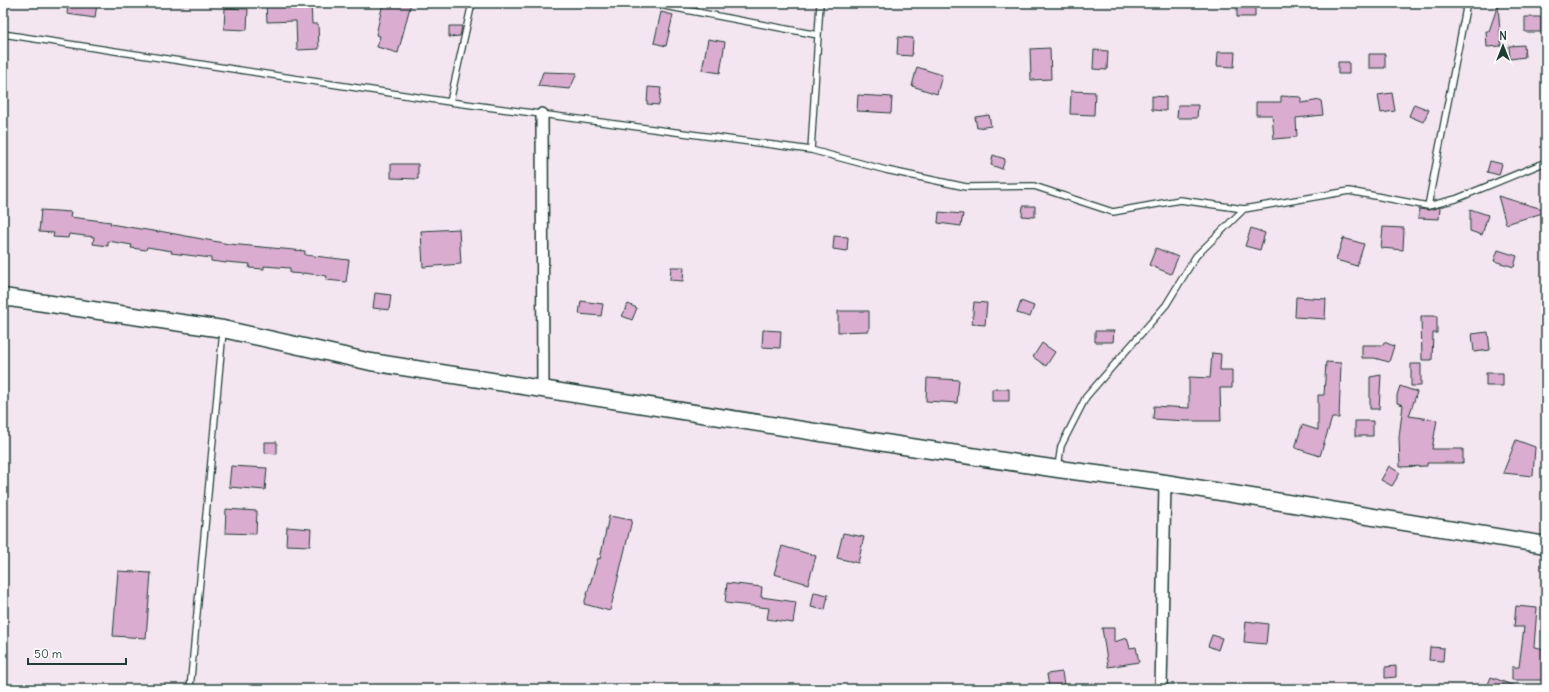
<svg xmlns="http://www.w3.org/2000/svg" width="1549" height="692" font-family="Delius,sans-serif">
	<rect width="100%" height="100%" fill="#f4e6f1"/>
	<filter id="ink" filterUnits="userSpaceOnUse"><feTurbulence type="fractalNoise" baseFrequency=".025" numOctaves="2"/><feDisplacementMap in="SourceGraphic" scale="8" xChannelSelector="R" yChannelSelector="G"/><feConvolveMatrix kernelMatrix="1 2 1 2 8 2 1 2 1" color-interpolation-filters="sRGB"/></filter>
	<g filter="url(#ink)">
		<path fill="#d9acd0" stroke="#1f3d34" d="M 68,3 L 97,3 L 95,18 L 67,14 Z
			M 266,3 L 311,3 L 312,24 L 318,24 L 319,49 L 297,50 L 296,21 L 267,22 Z
			M 383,3 L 411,3 L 398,53 L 377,47 L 380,36 L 376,35 Z
			M 1237,3 L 1255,3 L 1255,17 L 1237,17 Z
			M 1498,5 L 1501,46 L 1487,47 L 1486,31 L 1489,31 Z
			M 225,8 L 248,9 L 247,30 L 224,29 Z
			M 661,12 L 673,15 L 666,46 L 654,43 Z
			M 1525,17 L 1541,17 L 1541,32 L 1525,32 Z
			M 449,26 L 462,26 L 460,36 L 449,37 Z
			M 898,37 L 913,38 L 912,56 L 897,55 Z
			M 708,39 L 725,42 L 720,73 L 702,70 Z
			M 1524,45 L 1525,57 L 1510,59 L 1509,46 Z
			M 1050,48 L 1051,79 L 1031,80 L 1030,49 Z
			M 1094,50 L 1108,51 L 1107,70 L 1093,69 Z
			M 1218,52 L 1235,52 L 1234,67 L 1217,66 Z
			M 1369,54 L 1385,54 L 1385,68 L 1369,68 Z
			M 1338,62 L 1349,62 L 1349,74 L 1338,74 Z
			M 917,67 L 942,75 L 937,94 L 912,86 Z
			M 543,72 L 577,73 L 570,89 L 538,86 Z
			M 648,87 L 661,88 L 659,105 L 647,104 Z
			M 1071,91 L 1095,92 L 1094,115 L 1070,114 Z
			M 1392,93 L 1395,111 L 1381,113 L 1378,95 Z
			M 858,95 L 892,97 L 891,113 L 857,111 Z
			M 1152,96 L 1166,97 L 1166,111 L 1152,110 Z
			M 1281,96 L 1301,97 L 1301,103 L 1321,100 L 1323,115 L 1296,118 L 1297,137 L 1274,139 L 1272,115 L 1256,115 L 1256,102 L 1281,102 Z
			M 1414,104 L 1429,110 L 1423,122 L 1409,116 Z
			M 1178,105 L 1198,105 L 1197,118 L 1177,118 Z
			M 989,115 L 991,126 L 977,128 L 975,117 Z
			M 993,155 L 1005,159 L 1002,169 L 991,165 Z
			M 1490,161 L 1502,164 L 1499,175 L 1487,172 Z
			M 391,164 L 418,164 L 418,179 L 391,178 Z
			M 1498,196 L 1546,210 L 1546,212 L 1506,224 Z
			M 1023,206 L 1035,206 L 1035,217 L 1022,216 Z
			M 1440,207 L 1439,219 L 1418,218 L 1419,209 L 1429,210 Z
			M 1470,209 L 1488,215 L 1482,235 L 1470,231 Z
			M 41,210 L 71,212 L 70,217 L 111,222 L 110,224 L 159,232 L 159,231 L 229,244 L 305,251 L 305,255 L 349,260 L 346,282 L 326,280 L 327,276 L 303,273 L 303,274 L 290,273 L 290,268 L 264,266 L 264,269 L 249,268 L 250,264 L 226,262 L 226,263 L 211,261 L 211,258 L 171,253 L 172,251 L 147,247 L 146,250 L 131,248 L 132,245 L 108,241 L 108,246 L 93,244 L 94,237 L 69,234 L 68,238 L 53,237 L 54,233 L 39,232 Z
			M 939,212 L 963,214 L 961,226 L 938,223 Z
			M 1383,227 L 1404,228 L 1403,250 L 1381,248 Z
			M 1251,228 L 1265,233 L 1260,250 L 1245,246 Z
			M 459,229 L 461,264 L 423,267 L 421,231 Z
			M 834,236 L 848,237 L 847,251 L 833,249 Z
			M 1343,238 L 1364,244 L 1357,266 L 1336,260 Z
			M 1156,248 L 1178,257 L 1171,274 L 1149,265 Z
			M 1498,250 L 1517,256 L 1514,267 L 1494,261 Z
			M 671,267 L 684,267 L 683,281 L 670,280 Z
			M 375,293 L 391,295 L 389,310 L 373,308 Z
			M 1296,297 L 1326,299 L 1325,319 L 1295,317 Z
			M 581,301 L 603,304 L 601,316 L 579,314 Z
			M 1021,301 L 1034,306 L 1030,317 L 1017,313 Z
			M 974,302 L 987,303 L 985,325 L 972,324 Z
			M 628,304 L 637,308 L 632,320 L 622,316 Z
			M 838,311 L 869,311 L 869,331 L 838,332 Z
			M 1421,316 L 1437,316 L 1437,333 L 1433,333 L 1432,360 L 1422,360 Z
			M 763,330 L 781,331 L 780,348 L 762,347 Z
			M 1095,331 L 1114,331 L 1113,342 L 1095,342 Z
			M 1488,332 L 1490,350 L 1474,352 L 1472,334 Z
			M 1384,342 L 1394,346 L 1389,362 L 1374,358 L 1362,358 L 1362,345 L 1383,345 Z
			M 1042,343 L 1055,352 L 1046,366 L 1033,357 Z
			M 1212,353 L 1221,354 L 1220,370 L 1232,370 L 1232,388 L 1220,388 L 1221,421 L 1186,421 L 1153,419 L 1154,406 L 1189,408 L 1189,377 L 1210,378 Z
			M 1326,362 L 1341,363 L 1339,418 L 1332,418 L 1320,456 L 1295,448 L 1302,425 L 1318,430 L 1318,395 L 1324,395 Z
			M 1411,364 L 1421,364 L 1421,386 L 1411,386 Z
			M 1486,373 L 1503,373 L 1503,386 L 1486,386 Z
			M 1381,375 L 1379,409 L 1370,409 L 1370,377 Z
			M 927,378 L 959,380 L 957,403 L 926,401 Z
			M 1400,386 L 1417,392 L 1409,416 L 1437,420 L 1432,449 L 1463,449 L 1463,463 L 1427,463 L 1427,466 L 1400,467 L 1399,437 L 1403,405 L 1397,403 L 1397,395 Z
			M 992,389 L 1009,389 L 1009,401 L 992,401 Z
			M 1355,421 L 1373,421 L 1373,436 L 1355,436 Z
			M 1516,440 L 1535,447 L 1533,476 L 1503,473 Z
			M 265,442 L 277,442 L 277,454 L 265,453 Z
			M 231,466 L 267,468 L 265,490 L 229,487 Z
			M 1389,466 L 1400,473 L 1392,486 L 1381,480 Z
			M 226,509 L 257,511 L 256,534 L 225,533 Z
			M 609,516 L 632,520 L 610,611 L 584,604 L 598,558 L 600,559 Z
			M 287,527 L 311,529 L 310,546 L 286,545 Z
			M 843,533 L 864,537 L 858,563 L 837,558 Z
			M 782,546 L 816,556 L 808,584 L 774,574 Z
			M 118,571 L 151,573 L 146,638 L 113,636 Z
			M 727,583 L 762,587 L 761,597 L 796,602 L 793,623 L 767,619 L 769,608 L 725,603 Z
			M 814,592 L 828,595 L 825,610 L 811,607 Z
			M 1516,606 L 1537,608 L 1534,647 L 1546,649 L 1543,667 L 1546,667 L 1546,680 L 1512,680 L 1512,667 L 1519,667 L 1524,627 L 1514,627 Z
			M 1246,621 L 1268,624 L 1266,644 L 1244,642 Z
			M 1102,628 L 1114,628 L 1114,642 L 1127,638 L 1130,648 L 1136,647 L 1139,662 L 1108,667 Z
			M 1212,635 L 1222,638 L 1218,650 L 1208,646 Z
			M 1430,647 L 1444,648 L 1443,661 L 1429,660 Z
			M 1396,666 L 1396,677 L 1385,678 L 1385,667 Z
			M 1062,672 L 1064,685 L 1049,687 L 1047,674 Z
			M 1491,677 L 1520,688 L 1520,689 L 1486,689 Z"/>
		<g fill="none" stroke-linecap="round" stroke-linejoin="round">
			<defs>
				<path id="service" d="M 649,3 L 818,35
					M 3,34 L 450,102 L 811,150 L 820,3
					M 450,102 L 472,3
					M 811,150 L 886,170 L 966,187 L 1034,186 L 1113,212 L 1180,200 L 1244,209
					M 1428,206 L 1467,3
					M 1058,467 L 1061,446 L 1086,397 L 1166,305 L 1196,256 L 1244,209 L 1349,191 L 1428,206 L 1456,199 L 1546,162
					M 190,689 L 223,331"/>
				<path id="minor" d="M 542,114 L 543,389
					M 1161,689 L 1165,483"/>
				<path id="secondary" d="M 3,297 L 223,329 L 371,362 L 904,446 L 1058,469 L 1165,483 L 1546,545"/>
			</defs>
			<use href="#service" stroke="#1f3d34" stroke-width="8"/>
			<use href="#minor" stroke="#1f3d34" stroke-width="14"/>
			<use href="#secondary" stroke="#1f3d34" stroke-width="19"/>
			<use href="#service" stroke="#fff" stroke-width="5.5"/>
			<use href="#minor" stroke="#fff" stroke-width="11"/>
			<use href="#secondary" stroke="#fff" stroke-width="16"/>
		</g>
	</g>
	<rect width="1549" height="692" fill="none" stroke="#fff" stroke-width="16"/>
	<rect x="8" y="8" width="1533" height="676" fill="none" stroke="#1f3d34" stroke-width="1.5" filter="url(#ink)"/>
	<g transform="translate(1503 46)" stroke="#ffffff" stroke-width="3" paint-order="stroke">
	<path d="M0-3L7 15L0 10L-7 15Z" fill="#1f3d34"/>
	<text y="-6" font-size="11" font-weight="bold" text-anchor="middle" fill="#1f3d34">N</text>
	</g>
	<path d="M28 658v6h98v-6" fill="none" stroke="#1f3d34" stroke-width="2"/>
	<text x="34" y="658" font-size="12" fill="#1f3d34" stroke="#ffffff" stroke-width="3" paint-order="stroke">50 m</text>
</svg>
